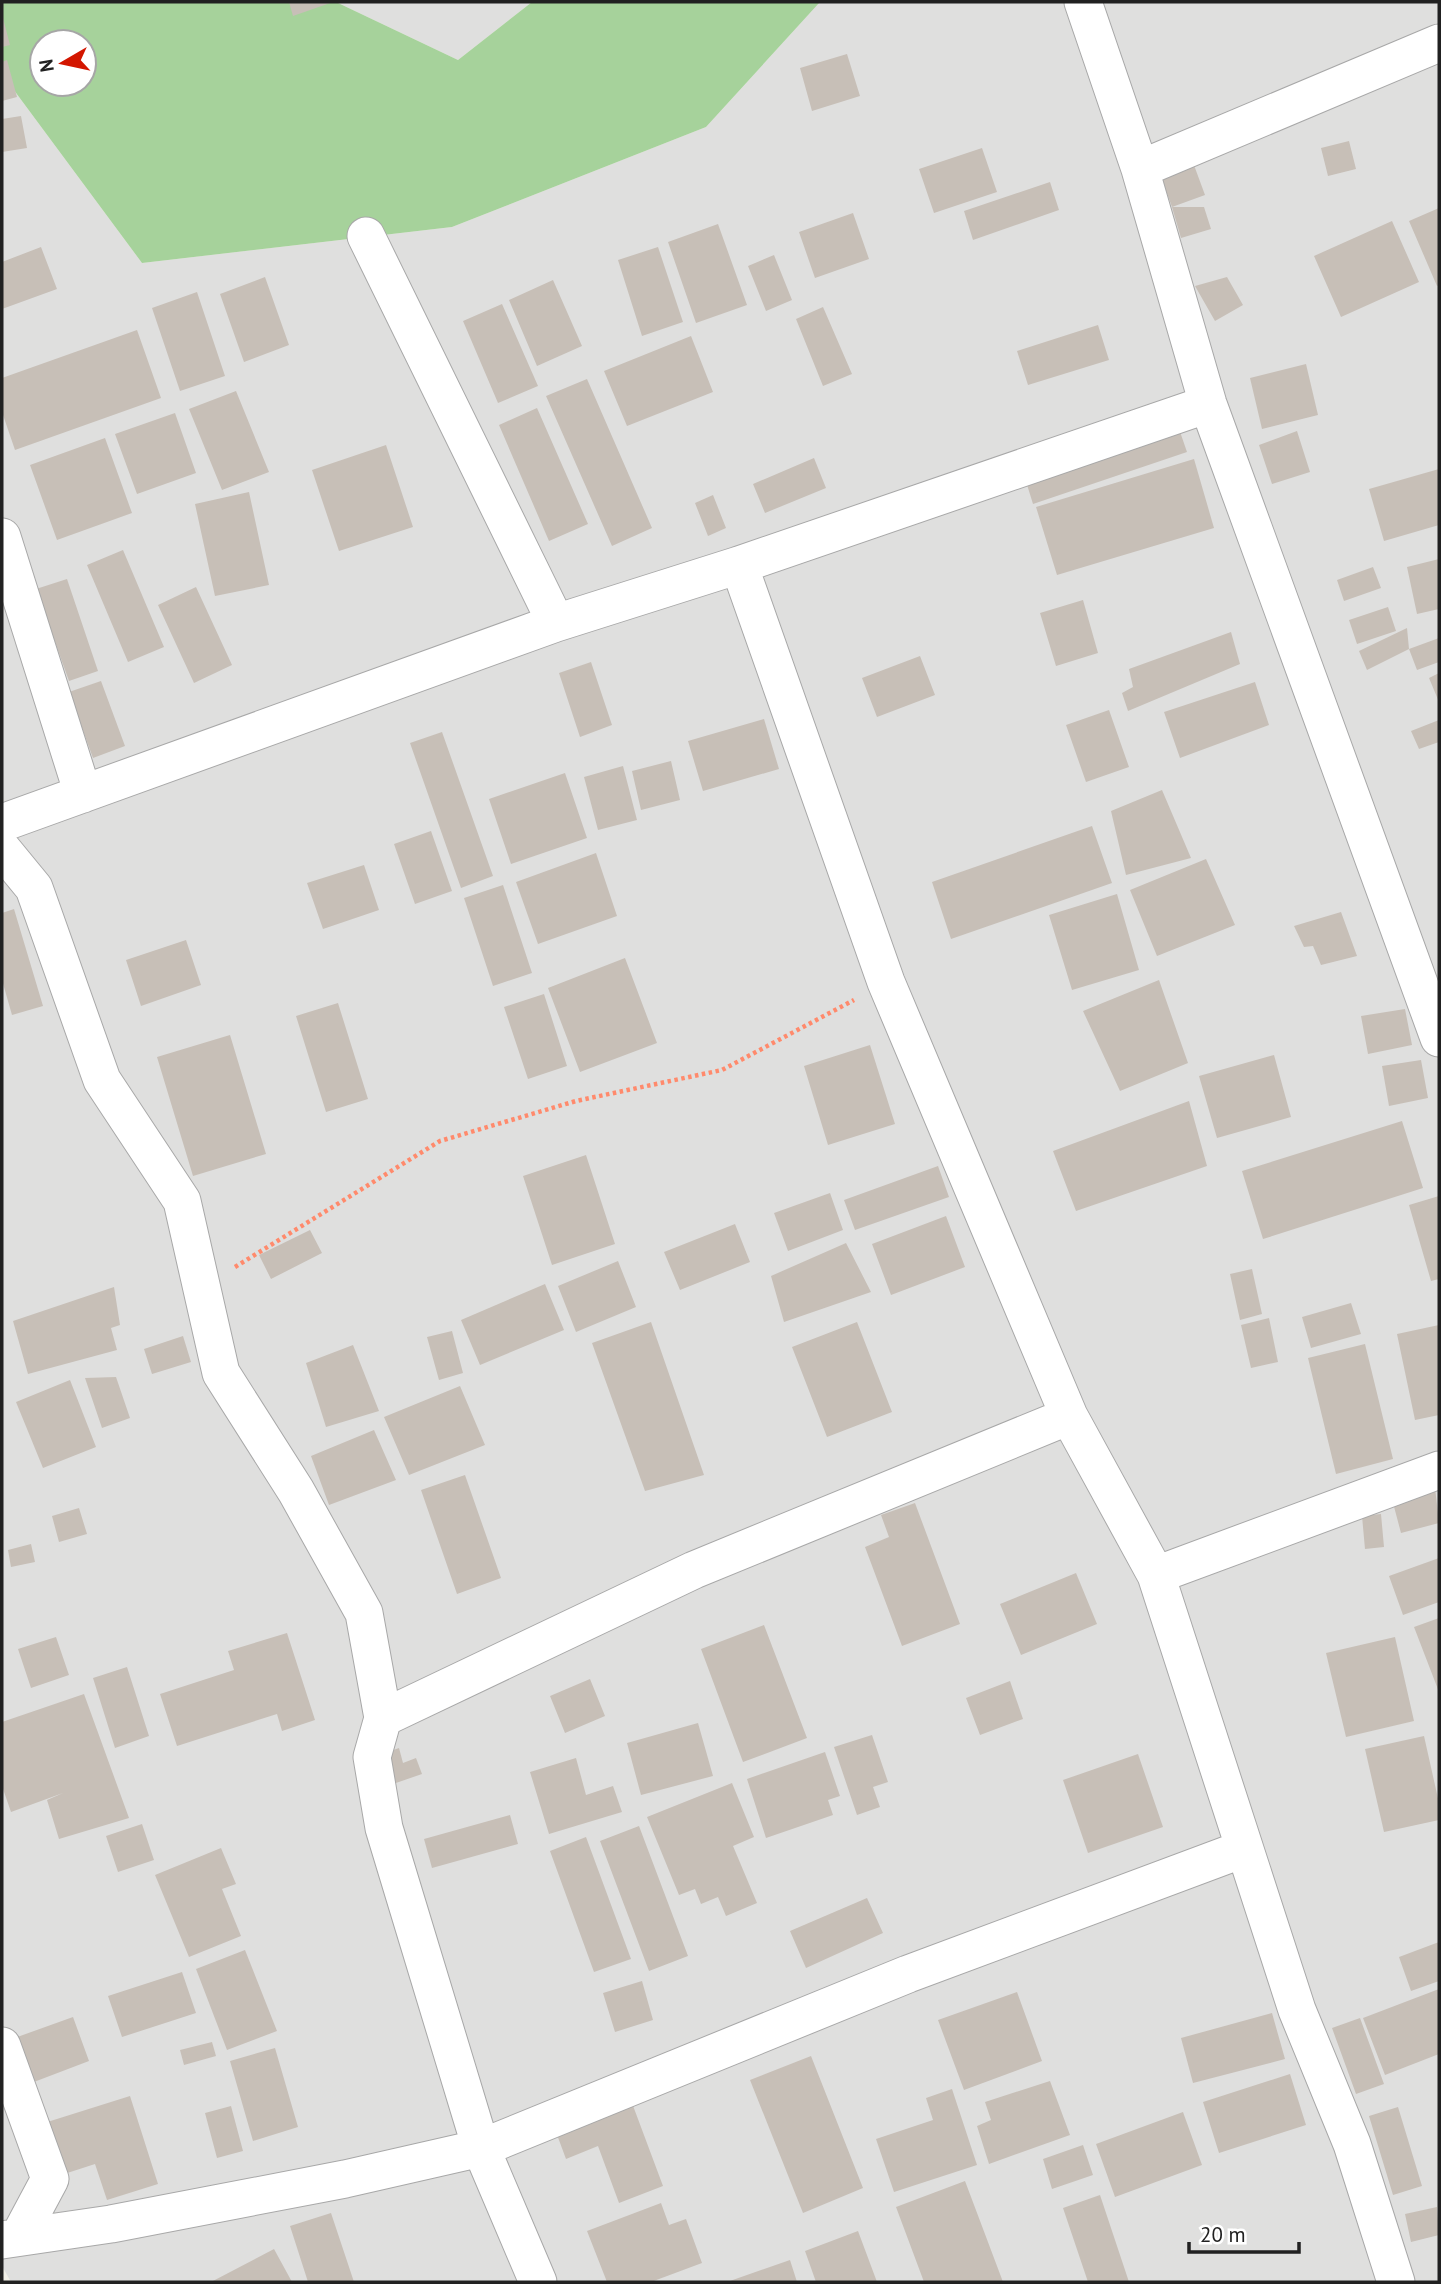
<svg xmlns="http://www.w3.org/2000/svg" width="1441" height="2284" font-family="'PT Sans',sans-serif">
	<rect width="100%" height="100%" fill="#f2f0e8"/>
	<path fill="#dfdfde" d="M 336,2 L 532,2 L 458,60 Z
		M 820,2 L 1439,2 L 1439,2282 L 11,2282 L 2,2266 L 2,74 L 142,263 L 452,227 L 706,127 Z"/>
	<path fill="#a6d29b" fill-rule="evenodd" d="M 2,2 L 336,2 L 458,60 L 532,2 L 820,2 L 706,127 L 452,227 L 142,263 L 2,74 ZM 42,42 L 84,42 L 84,84 L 42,84 Z"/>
	<path fill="#c7bfb7" d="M 289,2 L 333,2 L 293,16 Z
		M 3,18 L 10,45 L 2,47 L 2,19 Z
		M 847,54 L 860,96 L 812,111 L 800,68 Z
		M 7,60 L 17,97 L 2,101 L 2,62 Z
		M 21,116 L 27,148 L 2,152 L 2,119 Z
		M 1349,141 L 1356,169 L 1328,176 L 1321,148 Z
		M 982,148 L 997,192 L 934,213 L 919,169 Z
		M 1191,157 L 1205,195 L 1172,207 L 1158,169 Z
		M 1050,182 L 1059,210 L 973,240 L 964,211 Z
		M 1172,207 L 1204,207 L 1211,229 L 1181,238 Z
		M 1439,208 L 1439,285 L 1437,286 L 1409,221 Z
		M 853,213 L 869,259 L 815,278 L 799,232 Z
		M 1392,221 L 1419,282 L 1341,317 L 1314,256 Z
		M 718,224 L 747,305 L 696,323 L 668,242 Z
		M 41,247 L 57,289 L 2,309 L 2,262 Z
		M 658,247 L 683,322 L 642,336 L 618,260 Z
		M 774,255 L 792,300 L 766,311 L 748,266 Z
		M 265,277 L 289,345 L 244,362 L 220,294 Z
		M 1227,277 L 1243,305 L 1215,321 L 1195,286 Z
		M 553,280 L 582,346 L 537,366 L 509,300 Z
		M 197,292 L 225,376 L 180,391 L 152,308 Z
		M 502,304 L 538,386 L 498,403 L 463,321 Z
		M 823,307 L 852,374 L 823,386 L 796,319 Z
		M 1098,325 L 1109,360 L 1028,385 L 1017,351 Z
		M 137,330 L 161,398 L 15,450 L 2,412 L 2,378 Z
		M 691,336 L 713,392 L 627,426 L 604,371 Z
		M 1306,364 L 1318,415 L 1262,429 L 1250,378 Z
		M 587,379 L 652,528 L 612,546 L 546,396 Z
		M 236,391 L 269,472 L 222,490 L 189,409 Z
		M 537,408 L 588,524 L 549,541 L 499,425 Z
		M 175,413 L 196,473 L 137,494 L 115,434 Z
		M 1177,423 L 1187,452 L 1033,504 L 1024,475 Z
		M 1297,431 L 1310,472 L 1272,484 L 1259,445 Z
		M 105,438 L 132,513 L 57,540 L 30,465 Z
		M 386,445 L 413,527 L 339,551 L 312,470 Z
		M 814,458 L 826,488 L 765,513 L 753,484 Z
		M 1194,459 L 1214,528 L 1057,575 L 1036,507 Z
		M 1439,469 L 1439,525 L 1384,541 L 1369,489 Z
		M 249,492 L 269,585 L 215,596 L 195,504 Z
		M 713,495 L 726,528 L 708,536 L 695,503 Z
		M 123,550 L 164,647 L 128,662 L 87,565 Z
		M 1439,559 L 1439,609 L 1417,614 L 1407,567 Z
		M 1373,567 L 1381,588 L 1344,601 L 1337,580 Z
		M 67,579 L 98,671 L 69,681 L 36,589 Z
		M 196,587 L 232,665 L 194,683 L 158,605 Z
		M 1083,600 L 1098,653 L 1056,666 L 1040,613 Z
		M 1388,607 L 1396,631 L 1357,644 L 1349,620 Z
		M 1407,628 L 1409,649 L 1367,670 L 1359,651 Z
		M 1231,632 L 1240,664 L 1128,711 L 1122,693 L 1133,687 L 1129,669 Z
		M 1439,638 L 1439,662 L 1417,670 L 1409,649 Z
		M 920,656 L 935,695 L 877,717 L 862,678 Z
		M 591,662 L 612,725 L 580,737 L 559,673 Z
		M 1439,673 L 1439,702 L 1429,678 Z
		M 101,681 L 125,746 L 93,758 L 69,692 Z
		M 1255,682 L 1269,725 L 1180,758 L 1164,712 Z
		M 1109,710 L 1129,767 L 1086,782 L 1066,725 Z
		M 764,719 L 779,769 L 703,791 L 688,741 Z
		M 1439,720 L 1439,742 L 1419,749 L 1411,731 Z
		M 442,732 L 493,876 L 461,888 L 410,743 Z
		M 671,761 L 680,800 L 641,810 L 632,771 Z
		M 623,766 L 637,820 L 598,830 L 584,777 Z
		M 565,773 L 587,838 L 511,864 L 489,799 Z
		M 1162,790 L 1191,858 L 1126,875 L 1111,811 Z
		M 1092,826 L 1112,883 L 951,939 L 932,882 Z
		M 431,831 L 452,891 L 415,904 L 394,844 Z
		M 596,853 L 617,916 L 538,944 L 516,882 Z
		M 1206,859 L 1235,925 L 1157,956 L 1130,890 Z
		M 364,865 L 379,910 L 323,929 L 307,883 Z
		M 503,885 L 532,973 L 493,986 L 464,898 Z
		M 1117,894 L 1139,970 L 1072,990 L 1049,915 Z
		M 14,909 L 43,1006 L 12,1015 L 2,980 L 2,913 Z
		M 1341,912 L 1357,956 L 1321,965 L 1313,946 L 1304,947 L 1294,926 Z
		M 186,940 L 201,985 L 141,1006 L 126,960 Z
		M 625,958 L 657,1043 L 580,1072 L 548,988 Z
		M 1159,980 L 1188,1063 L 1120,1091 L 1083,1011 Z
		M 544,994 L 567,1066 L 528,1079 L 504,1007 Z
		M 338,1003 L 368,1099 L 326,1112 L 296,1016 Z
		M 1405,1009 L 1412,1045 L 1368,1054 L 1361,1016 Z
		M 230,1035 L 266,1154 L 193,1176 L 157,1057 Z
		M 870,1045 L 895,1124 L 828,1145 L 804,1066 Z
		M 1274,1055 L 1291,1117 L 1217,1138 L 1199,1076 Z
		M 1421,1060 L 1428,1098 L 1389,1106 L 1382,1066 Z
		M 1189,1101 L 1207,1166 L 1076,1211 L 1053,1151 Z
		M 1402,1121 L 1423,1188 L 1263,1239 L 1242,1171 Z
		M 586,1155 L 615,1244 L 552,1265 L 523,1176 Z
		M 938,1166 L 949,1197 L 855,1230 L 844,1200 Z
		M 830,1193 L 843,1230 L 788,1251 L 774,1213 Z
		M 1439,1196 L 1439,1279 L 1431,1281 L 1409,1205 Z
		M 946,1216 L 965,1267 L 891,1295 L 872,1244 Z
		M 735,1224 L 750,1262 L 680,1290 L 664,1252 Z
		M 310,1230 L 322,1253 L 271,1279 L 259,1255 Z
		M 846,1243 L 871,1292 L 784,1322 L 771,1276 Z
		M 618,1261 L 636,1307 L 576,1332 L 558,1286 Z
		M 1252,1269 L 1262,1314 L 1240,1320 L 1230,1274 Z
		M 545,1284 L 564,1330 L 480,1365 L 461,1320 Z
		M 114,1287 L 120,1325 L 111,1328 L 117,1350 L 28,1374 L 13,1321 Z
		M 1351,1303 L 1361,1334 L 1311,1348 L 1302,1317 Z
		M 1269,1318 L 1278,1362 L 1251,1368 L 1241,1325 Z
		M 651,1322 L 704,1475 L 645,1491 L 592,1343 Z
		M 857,1322 L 892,1412 L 827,1437 L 792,1347 Z
		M 1439,1325 L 1439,1415 L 1415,1420 L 1397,1334 Z
		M 452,1331 L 463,1373 L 439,1380 L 427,1337 Z
		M 183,1336 L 191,1362 L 152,1374 L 144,1349 Z
		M 1365,1344 L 1393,1459 L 1336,1474 L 1308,1358 Z
		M 353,1345 L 379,1411 L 326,1427 L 306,1363 Z
		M 116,1377 L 130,1418 L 102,1428 L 85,1378 Z
		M 70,1380 L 96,1447 L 43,1468 L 16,1402 Z
		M 460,1386 L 485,1445 L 409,1475 L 384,1417 Z
		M 374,1430 L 396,1480 L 329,1505 L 311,1456 Z
		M 465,1475 L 501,1578 L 457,1594 L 421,1490 Z
		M 1435,1487 L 1439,1523 L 1401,1533 L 1392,1499 Z
		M 915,1503 L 960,1624 L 902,1646 L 865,1547 L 889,1537 L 881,1515 Z
		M 79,1508 L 87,1534 L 59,1542 L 52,1516 Z
		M 1381,1514 L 1384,1547 L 1365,1549 L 1362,1516 Z
		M 31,1544 L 35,1562 L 11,1567 L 8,1550 Z
		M 1439,1558 L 1439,1602 L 1403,1615 L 1389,1576 Z
		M 1076,1573 L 1097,1624 L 1021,1655 L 1000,1604 Z
		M 1439,1618 L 1439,1692 L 1414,1627 Z
		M 764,1625 L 807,1738 L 743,1762 L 701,1649 Z
		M 287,1633 L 315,1720 L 282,1731 L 277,1714 L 177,1746 L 160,1694 L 234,1670 L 228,1651 Z
		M 56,1637 L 69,1675 L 31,1688 L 18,1649 Z
		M 1395,1637 L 1414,1721 L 1346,1737 L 1326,1653 Z
		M 127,1667 L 149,1736 L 115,1748 L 93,1678 Z
		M 590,1679 L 605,1716 L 565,1733 L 550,1696 Z
		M 1010,1681 L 1023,1719 L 980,1735 L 966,1698 Z
		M 84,1694 L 129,1818 L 59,1839 L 47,1800 L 63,1793 L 11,1812 L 2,1786 L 2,1722 Z
		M 698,1723 L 713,1776 L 641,1795 L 627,1743 Z
		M 872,1735 L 888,1782 L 873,1787 L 880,1807 L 857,1815 L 834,1747 Z
		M 1424,1736 L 1439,1803 L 1439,1820 L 1384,1832 L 1365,1749 Z
		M 399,1748 L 403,1763 L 416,1758 L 422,1774 L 393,1784 L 382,1754 Z
		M 825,1752 L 840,1796 L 828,1800 L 833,1815 L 766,1838 L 747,1779 Z
		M 1138,1754 L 1163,1827 L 1088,1853 L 1063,1780 Z
		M 576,1758 L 586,1795 L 613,1786 L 622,1812 L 549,1834 L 530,1772 Z
		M 732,1783 L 754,1837 L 733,1846 L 757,1903 L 726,1916 L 718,1897 L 701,1904 L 695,1889 L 679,1895 L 647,1817 Z
		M 510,1815 L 518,1844 L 432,1868 L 424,1839 Z
		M 142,1824 L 154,1860 L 118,1872 L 106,1836 Z
		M 639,1826 L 688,1956 L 649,1971 L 600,1841 Z
		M 586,1837 L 631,1959 L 594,1972 L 550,1851 Z
		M 221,1848 L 236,1884 L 222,1889 L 241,1936 L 189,1957 L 155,1875 Z
		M 867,1898 L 883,1933 L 806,1968 L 790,1931 Z
		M 1439,1942 L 1439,1981 L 1411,1991 L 1399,1957 Z
		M 245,1950 L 277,2031 L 227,2050 L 196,1969 Z
		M 182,1972 L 196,2013 L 122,2037 L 108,1996 Z
		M 642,1981 L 653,2020 L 615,2032 L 603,1993 Z
		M 1439,1989 L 1439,2054 L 1385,2075 L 1363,2018 Z
		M 1017,1992 L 1042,2061 L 964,2090 L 938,2020 Z
		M 1272,2013 L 1285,2059 L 1193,2083 L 1181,2038 Z
		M 73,2017 L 89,2061 L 26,2085 L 9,2040 Z
		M 1360,2018 L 1384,2084 L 1356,2094 L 1332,2028 Z
		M 212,2042 L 216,2056 L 184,2065 L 180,2050 Z
		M 275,2048 L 298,2127 L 253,2141 L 230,2061 Z
		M 811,2056 L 863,2188 L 803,2213 L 750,2080 Z
		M 1290,2074 L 1306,2125 L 1219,2153 L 1203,2102 Z
		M 1050,2081 L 1070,2135 L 989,2164 L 977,2126 L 991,2120 L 985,2102 Z
		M 952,2089 L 977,2165 L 894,2192 L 876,2139 L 933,2120 L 926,2098 Z
		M 130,2096 L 158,2184 L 107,2200 L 95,2164 L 58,2176 L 41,2124 Z
		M 632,2103 L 663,2186 L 619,2203 L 598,2146 L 566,2159 L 556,2132 Z
		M 231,2106 L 243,2151 L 217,2158 L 205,2113 Z
		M 1398,2107 L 1422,2186 L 1393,2195 L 1369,2116 Z
		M 1183,2112 L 1202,2165 L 1115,2197 L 1096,2144 Z
		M 1083,2145 L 1093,2175 L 1052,2189 L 1043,2159 Z
		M 965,2181 L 1003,2282 L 924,2282 L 896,2207 Z
		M 1100,2195 L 1129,2282 L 1088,2282 L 1063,2208 Z
		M 661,2203 L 669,2225 L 686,2219 L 702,2263 L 651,2282 L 607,2282 L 587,2231 Z
		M 1437,2207 L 1439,2235 L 1411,2242 L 1405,2214 Z
		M 331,2213 L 354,2282 L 308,2282 L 290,2226 Z
		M 858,2231 L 877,2282 L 816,2282 L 805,2251 Z
		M 274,2249 L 292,2282 L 211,2282 Z
		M 790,2260 L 797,2282 L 727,2282 Z"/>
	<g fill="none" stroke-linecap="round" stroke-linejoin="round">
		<defs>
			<path id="minor" d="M 1083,2 L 1140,169 L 1208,404 L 1439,1038
				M 1140,169 L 1439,43
				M 366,236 L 556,623
				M 2,537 L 83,794
				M 739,565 L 886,982 L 1069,1416 L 1156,1575 L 1297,2010 L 1352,2144 L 1396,2282
				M 2,823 L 556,623 L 739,565 L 1208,404
				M 2,849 L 34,888 L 102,1080 L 182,1201 L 221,1373 L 296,1491 L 364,1613 L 383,1718
				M 1156,1575 L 1439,1470
				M 2,2046 L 50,2179 L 19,2237
				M 2,2240 L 111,2224 L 345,2179 L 481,2148 L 908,1974 L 1243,1849
				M 538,2282 L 481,2148 L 384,1828 L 372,1757 L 383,1718 L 694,1570 L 1069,1416"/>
		</defs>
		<use href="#minor" stroke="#a8a8a8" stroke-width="39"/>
		<path stroke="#ff8a6c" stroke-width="4.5" stroke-dasharray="3.5 3.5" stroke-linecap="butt" d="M 235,1267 L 440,1141 L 576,1101 L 722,1070 L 854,1000"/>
		<use href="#minor" stroke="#fff" stroke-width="37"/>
	</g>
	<rect width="1441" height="2284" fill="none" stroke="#212121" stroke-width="7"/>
	<g transform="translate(63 63) rotate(261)"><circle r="33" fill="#ffffff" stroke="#a6a6a6" stroke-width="2"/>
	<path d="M0-5L12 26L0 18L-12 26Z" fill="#d31600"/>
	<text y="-10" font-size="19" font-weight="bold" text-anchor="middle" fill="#212121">N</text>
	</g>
	<path d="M1189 2242v10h110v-10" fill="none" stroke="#212121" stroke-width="3.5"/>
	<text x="1200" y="2242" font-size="21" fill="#212121" stroke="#ffffff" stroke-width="5" paint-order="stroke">20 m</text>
</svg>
